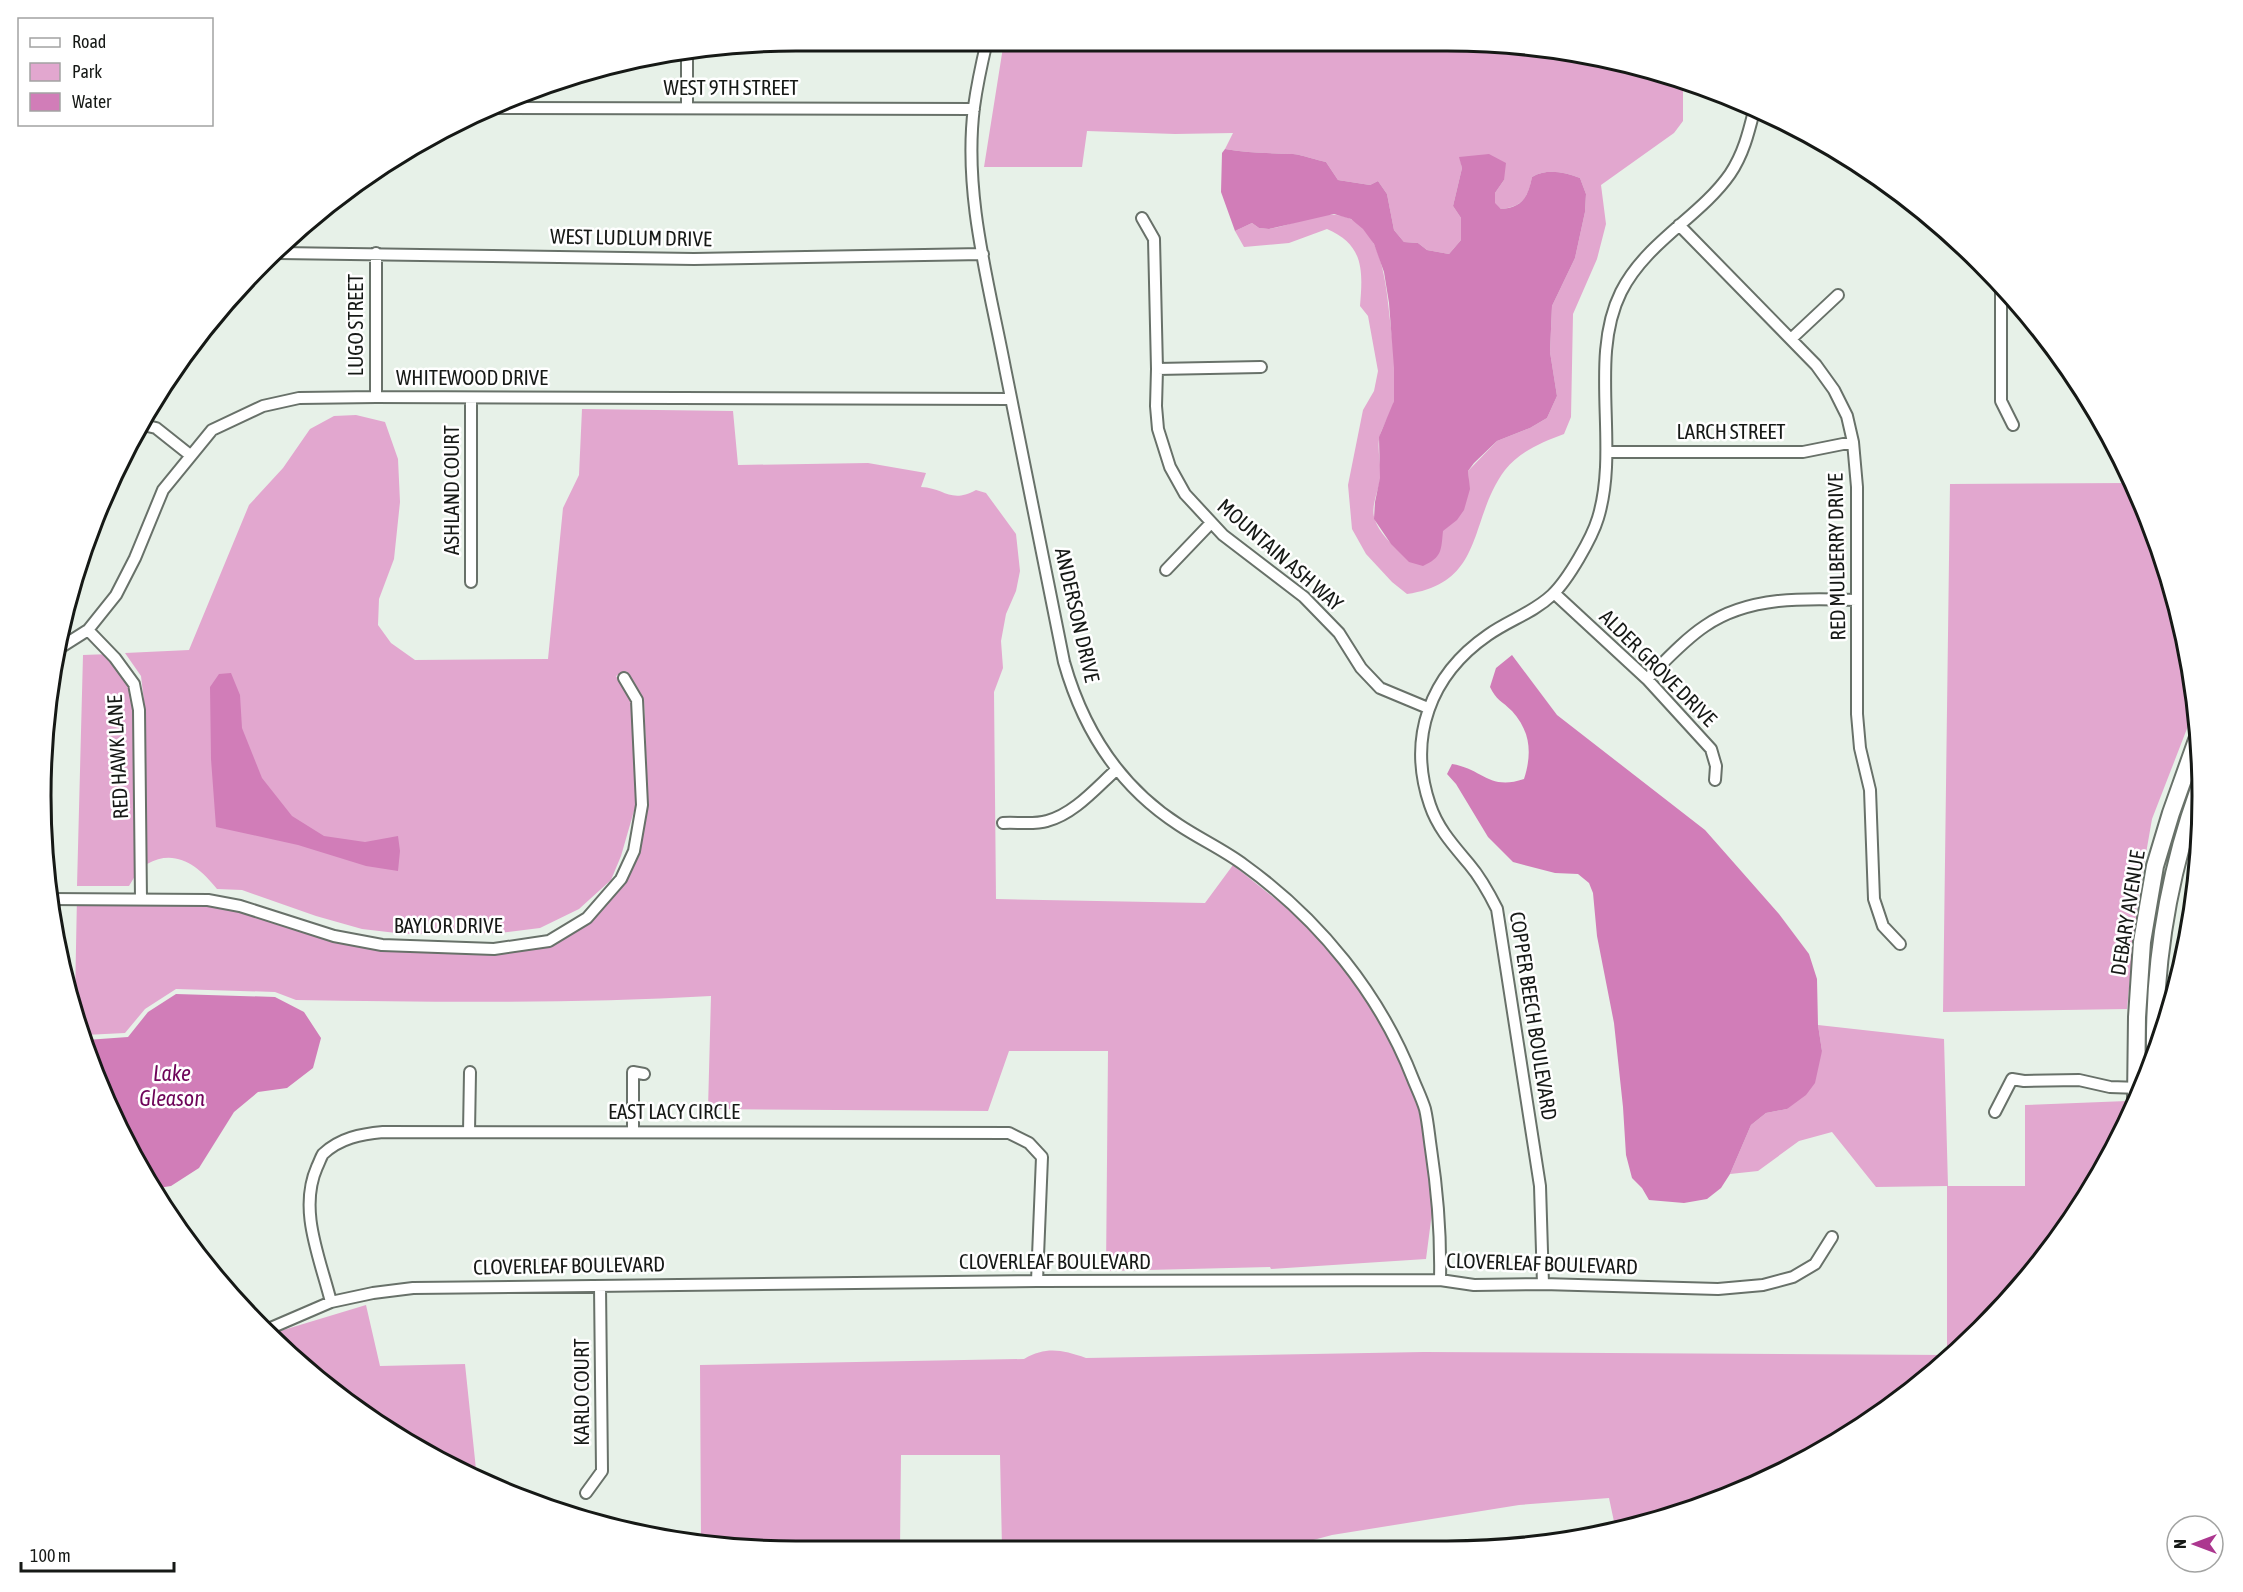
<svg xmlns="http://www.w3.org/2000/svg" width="2243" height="1592" font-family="'Asap Condensed',sans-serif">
	<rect width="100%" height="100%" fill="#e7f1e8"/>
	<path fill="#e2a7cf" d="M 1004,41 L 1447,41 L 1593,55 L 1683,88 L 1683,121 L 1674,133 L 1601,185 L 1606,224 L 1597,259 L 1573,314 L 1571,417 L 1564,434 C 1542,442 1519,452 1505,470 C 1468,519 1486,583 1407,594 L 1392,582 L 1366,554 L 1352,529 L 1348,485 L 1363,410 L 1374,391 L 1378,371 L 1368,316 L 1360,306 C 1363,270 1364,245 1327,229 L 1289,243 L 1244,247 L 1235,231 L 1252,223 L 1259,228 L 1269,229 C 1291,226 1313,213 1336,215 C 1385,220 1386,291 1391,328 C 1393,347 1398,382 1394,401 C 1392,412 1384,423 1380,435 C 1376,449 1382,465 1380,480 C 1378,492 1370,508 1375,520 C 1379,532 1391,544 1400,552 C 1439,533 1473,524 1468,471 L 1497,441 L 1530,428 L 1547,418 L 1557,396 L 1550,352 L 1552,306 L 1575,258 L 1585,212 L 1586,194 L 1580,178 C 1564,172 1547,168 1532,177 C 1528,198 1522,207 1501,209 L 1495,204 L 1495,193 L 1504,180 L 1460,158 L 1462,168 L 1453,206 L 1461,218 L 1461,240 L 1449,254 L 1427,250 L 1418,243 L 1404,242 L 1394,230 L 1387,194 L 1378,181 L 1370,185 L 1338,180 L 1326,162 C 1315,160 1304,155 1293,154 C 1269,153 1247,153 1225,149 L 1233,133 L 1175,134 L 1087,131 L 1082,167 L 984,167 Z
		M 582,409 L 733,411 L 738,465 L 868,463 L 926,473 L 921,487 C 945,488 950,504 976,490 L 986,493 L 1016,534 L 1020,571 L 1016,591 L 1006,614 L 1001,641 L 1003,668 L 994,692 L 996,899 L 1205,903 L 1233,865 L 1298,917 L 1322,941 L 1360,990 L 1377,1017 L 1400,1063 L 1419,1110 L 1431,1185 L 1433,1205 L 1426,1259 L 1271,1269 L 1270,1267 L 1106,1271 L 1108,1051 L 1009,1051 L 988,1111 L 708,1109 L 711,996 C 573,1004 434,1002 296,1000 L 275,992 L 176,989 L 145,1009 L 125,1033 L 85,1035 L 75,999 L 77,896 L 141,896 L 238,900 L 312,926 L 360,939 L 500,944 L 543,939 L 586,918 L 633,858 L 648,805 L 644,700 L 626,671 L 616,676 L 632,702 L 636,804 L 621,856 L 611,880 L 579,909 L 540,928 L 499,933 L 405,934 L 362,929 L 316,916 L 242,890 L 217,889 C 198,865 175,848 147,864 L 145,710 L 141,676 L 125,653 L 189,650 L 249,505 L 283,468 L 310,429 L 334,416 L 356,415 L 385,422 L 398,459 L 400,502 L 394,559 L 379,599 L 378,625 L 391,643 L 415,660 L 548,659 L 563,508 L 579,475 Z
		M 2131,483 L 2163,553 L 2196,698 L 2197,711 L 2188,726 L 2152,819 L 2137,905 L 2127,1009 L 1943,1012 L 1950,484 Z
		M 110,654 L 129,678 L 133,711 L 135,876 L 129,886 L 77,886 L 83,655 Z
		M 2201,842 L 2177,992 L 2172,1003 C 2178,949 2184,893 2201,842 Z
		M 1818,1025 L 1944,1039 L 1948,1186 L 2025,1186 L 2025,1105 L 2127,1101 L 2127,1125 L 2046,1256 L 1945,1364 L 1781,1474 L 1643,1526 L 1616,1531 L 1609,1498 L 1519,1505 L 1332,1535 L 1287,1547 L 1002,1548 L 1000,1455 L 901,1455 L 900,1549 L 747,1550 L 701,1542 L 700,1365 L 1024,1359 C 1047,1346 1062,1350 1086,1358 L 1424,1352 L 1947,1355 L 1947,1186 L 1876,1187 L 1832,1132 L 1799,1141 L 1758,1171 L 1730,1174 L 1751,1125 L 1766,1113 L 1787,1109 L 1822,1051 Z
		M 366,1305 L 380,1366 L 465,1364 L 477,1479 L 462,1474 L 336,1395 L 270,1334 Z"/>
	<path fill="#d17db8" d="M 1225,149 C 1247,153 1270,153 1293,154 C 1304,155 1315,160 1326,162 L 1338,180 L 1370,185 L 1378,181 L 1387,194 L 1394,230 L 1404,242 L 1418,243 L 1427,250 L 1449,254 L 1461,240 L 1461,218 L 1453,206 L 1462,168 L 1459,157 L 1489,154 L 1506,163 L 1504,180 L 1495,193 L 1495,203 L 1501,209 C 1522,208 1528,197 1532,177 C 1547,168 1564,172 1580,178 L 1586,194 L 1585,212 L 1575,258 L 1552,306 L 1550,352 L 1557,396 L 1547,418 L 1530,428 L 1497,441 L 1474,463 L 1468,471 L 1470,489 L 1464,510 L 1457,520 L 1443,531 C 1441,551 1442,557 1423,566 L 1409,562 L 1391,544 L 1374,519 L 1375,502 L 1380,478 L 1379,437 L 1394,401 L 1394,368 L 1389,303 L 1384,272 L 1374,244 L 1363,229 L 1351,219 L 1334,214 L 1269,229 L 1259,228 L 1252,223 L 1235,231 L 1221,192 L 1222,153 Z
		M 1512,655 L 1557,715 L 1705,830 L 1779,914 L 1809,954 L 1817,979 L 1818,1025 L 1822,1051 L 1815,1083 L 1806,1095 L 1787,1109 L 1766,1113 L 1751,1125 L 1730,1174 L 1721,1188 L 1707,1199 L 1684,1203 L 1649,1200 L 1642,1188 L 1632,1178 L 1626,1155 L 1623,1107 L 1614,1023 L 1597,936 L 1593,893 L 1589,883 L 1578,874 L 1555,873 L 1513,862 L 1488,837 L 1456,784 L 1447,774 L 1452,764 C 1483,769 1489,791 1524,779 C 1532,754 1531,732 1512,711 C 1502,701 1496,700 1490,687 L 1496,668 Z
		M 231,673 L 240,695 L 242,728 L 262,778 L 292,816 L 324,836 L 365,842 L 398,836 L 400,851 L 398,871 L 366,866 L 298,845 L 216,827 L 211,759 L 210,687 L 219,674 Z
		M 176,994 L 275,997 L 304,1012 L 321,1038 L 313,1068 L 287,1088 L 258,1092 L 234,1112 L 199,1168 L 171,1186 L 152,1189 L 142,1174 L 98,1085 L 86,1040 L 128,1037 L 148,1012 Z"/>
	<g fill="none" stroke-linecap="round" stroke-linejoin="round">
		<defs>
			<path id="minor" d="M 987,41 C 982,62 977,85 974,107 C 963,194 989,284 1005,368 C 1024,466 1044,564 1064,662 C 1083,729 1120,787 1179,825 C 1200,839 1224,850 1244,865 C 1319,919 1380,994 1413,1079 C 1417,1089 1422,1099 1425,1109 C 1428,1122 1429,1136 1431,1149 C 1438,1195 1441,1234 1440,1280
				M 687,55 L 687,108
				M 488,108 L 974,109
				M 1142,218 L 1154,239 L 1157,369 L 1156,406 L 1158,429 L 1170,467 L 1185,494 L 1223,535 L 1304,597 L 1339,633 L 1361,668 L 1380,688 L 1428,708
				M 1679,225 L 1816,365 L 1834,390 L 1847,416 L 1853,442 L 1857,487 L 1857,714 L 1860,748 L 1870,790 L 1874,899 L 1883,926 L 1900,944
				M 279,253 L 694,259 L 983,254
				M 376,253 L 376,397
				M 2001,284 L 2001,401 L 2013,425
				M 1791,339 L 1838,295
				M 1157,369 L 1261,367
				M 143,425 L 156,428 L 190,455
				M 1607,452 L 1803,452 L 1853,442
				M 1166,570 L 1210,524
				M 471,582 L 471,398
				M 1554,593 L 1647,679 L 1711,749 L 1716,766 L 1715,780
				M 88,630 L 115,658 L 134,684 L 139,710 L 141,899
				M 58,649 L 88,630 L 116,595 L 135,558 L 163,490 L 212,430 L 263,406 L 299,398 L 376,397 L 1011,399
				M 1647,679 C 1665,661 1684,640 1705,626 C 1748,596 1806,598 1857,600
				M 1003,823 C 1017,822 1034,825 1047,821 C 1074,814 1096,788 1116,770
				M 48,899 L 208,900 L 240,906 L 334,936 L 382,945 L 494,949 L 549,941 L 587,918 L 621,879 L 634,851 L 642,805 L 637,700 L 624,678
				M 1995,1112 L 2012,1079 L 2024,1081 L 2079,1080 L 2110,1087 L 2140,1088
				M 469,1132 L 470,1072
				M 633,1132 L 633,1072 L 644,1074
				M 1543,1284 L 1540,1186 L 1497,909 C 1489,893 1481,878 1469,864 C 1454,846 1438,829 1430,805 C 1407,738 1430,675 1488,635 C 1509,620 1533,613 1552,595 C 1568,580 1592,538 1598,518 C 1620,446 1588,358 1621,292 C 1646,242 1700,217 1730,174 C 1744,153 1749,131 1755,107
				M 331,1302 C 320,1258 298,1210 317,1167 C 319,1163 321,1157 323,1154 C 340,1138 361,1134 383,1132 L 1009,1133 L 1029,1143 L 1042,1157 L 1037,1281
				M 266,1330 L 331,1302 L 373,1293 L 413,1288 L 1037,1281 L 1440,1280 L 1474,1285 L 1543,1284 L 1718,1289 L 1763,1285 L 1793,1277 L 1815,1264 L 1832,1237
				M 586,1493 L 602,1471 L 600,1286"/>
			<path id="secondary" d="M 2155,1050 C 2154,960 2169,873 2199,789
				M 2136,1099 L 2137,1017 L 2142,942 L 2155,866 L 2171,813 L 2197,740"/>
		</defs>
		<use href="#minor" stroke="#687169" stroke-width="14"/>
		<use href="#secondary" stroke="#687169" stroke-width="20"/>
		<use href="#minor" stroke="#fff" stroke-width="10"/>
		<use href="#secondary" stroke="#fff" stroke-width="16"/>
	</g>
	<g text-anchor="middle" stroke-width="5" stroke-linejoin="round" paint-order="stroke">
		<g font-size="21" fill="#161916" stroke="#fff">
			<text x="731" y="95">WEST 9TH STREET</text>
			<text transform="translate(631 238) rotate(1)" y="7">WEST LUDLUM DRIVE</text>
			<text transform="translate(356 325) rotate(-90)" y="7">LUGO STREET</text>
			<text x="472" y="385">WHITEWOOD DRIVE</text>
			<text x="1731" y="439">LARCH STREET</text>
			<text transform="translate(452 490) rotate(-90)" y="7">ASHLAND COURT</text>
			<text transform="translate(1280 555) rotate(41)" y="7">MOUNTAIN ASH WAY</text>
			<text transform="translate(1837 557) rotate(-91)" y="7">RED MULBERRY DRIVE</text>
			<text transform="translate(1077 615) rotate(77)" y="7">ANDERSON DRIVE</text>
			<text transform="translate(1658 668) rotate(45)" y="7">ALDER GROVE DRIVE</text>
			<text transform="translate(118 757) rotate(-93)" y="7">RED HAWK LANE</text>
			<text transform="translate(2128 913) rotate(-81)" y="7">DEBARY AVENUE</text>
			<text x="448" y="933">BAYLOR DRIVE</text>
			<text transform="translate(1533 1016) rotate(81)" y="7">COPPER BEECH BOULEVARD</text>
			<text x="674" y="1119">EAST LACY CIRCLE</text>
			<text x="1055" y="1269">CLOVERLEAF BOULEVARD</text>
			<text transform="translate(1542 1264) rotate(2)" y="7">CLOVERLEAF BOULEVARD</text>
			<text transform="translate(569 1266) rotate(-1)" y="7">CLOVERLEAF BOULEVARD</text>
			<text transform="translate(582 1392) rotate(-90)" y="7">KARLO COURT</text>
		</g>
		<g font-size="22" font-style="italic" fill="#6e0459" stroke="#fff">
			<text x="172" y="1081">Lake<tspan x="172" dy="25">Gleason</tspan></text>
		</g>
	</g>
	<path d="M0 0H2243V1592H0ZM796 51H1447A745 745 0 0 1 2192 796V796A745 745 0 0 1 1447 1541H796A745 745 0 0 1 51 796V796A745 745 0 0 1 796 51Z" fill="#fff" fill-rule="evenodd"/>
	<path fill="none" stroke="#161916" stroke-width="3" d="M796 51H1447A745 745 0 0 1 2192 796V796A745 745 0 0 1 1447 1541H796A745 745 0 0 1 51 796V796A745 745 0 0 1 796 51Z"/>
	<rect x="18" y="18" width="195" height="108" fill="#ffffff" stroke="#a2a3a2" stroke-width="1.5"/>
	<rect x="30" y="38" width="30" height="9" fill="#ffffff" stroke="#a2a3a2" stroke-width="1.5"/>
	<text x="72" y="48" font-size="18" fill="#161916">Road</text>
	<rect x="30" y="63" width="30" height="18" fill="#e2a7cf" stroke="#a2a3a2" stroke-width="1.5"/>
	<text x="72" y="78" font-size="18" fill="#161916">Park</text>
	<rect x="30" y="93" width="30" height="18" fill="#d17db8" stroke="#a2a3a2" stroke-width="1.5"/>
	<text x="72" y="108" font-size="18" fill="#161916">Water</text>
	<g transform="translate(2195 1544) rotate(270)"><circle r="28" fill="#ffffff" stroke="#a2a3a2" stroke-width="1.5"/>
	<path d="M0-4.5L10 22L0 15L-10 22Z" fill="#ac378f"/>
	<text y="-9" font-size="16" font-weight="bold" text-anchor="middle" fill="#161916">N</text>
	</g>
	<path d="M21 1562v9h153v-9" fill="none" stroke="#161916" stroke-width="3"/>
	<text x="30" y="1562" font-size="18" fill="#161916" stroke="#ffffff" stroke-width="4.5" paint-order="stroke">100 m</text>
</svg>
